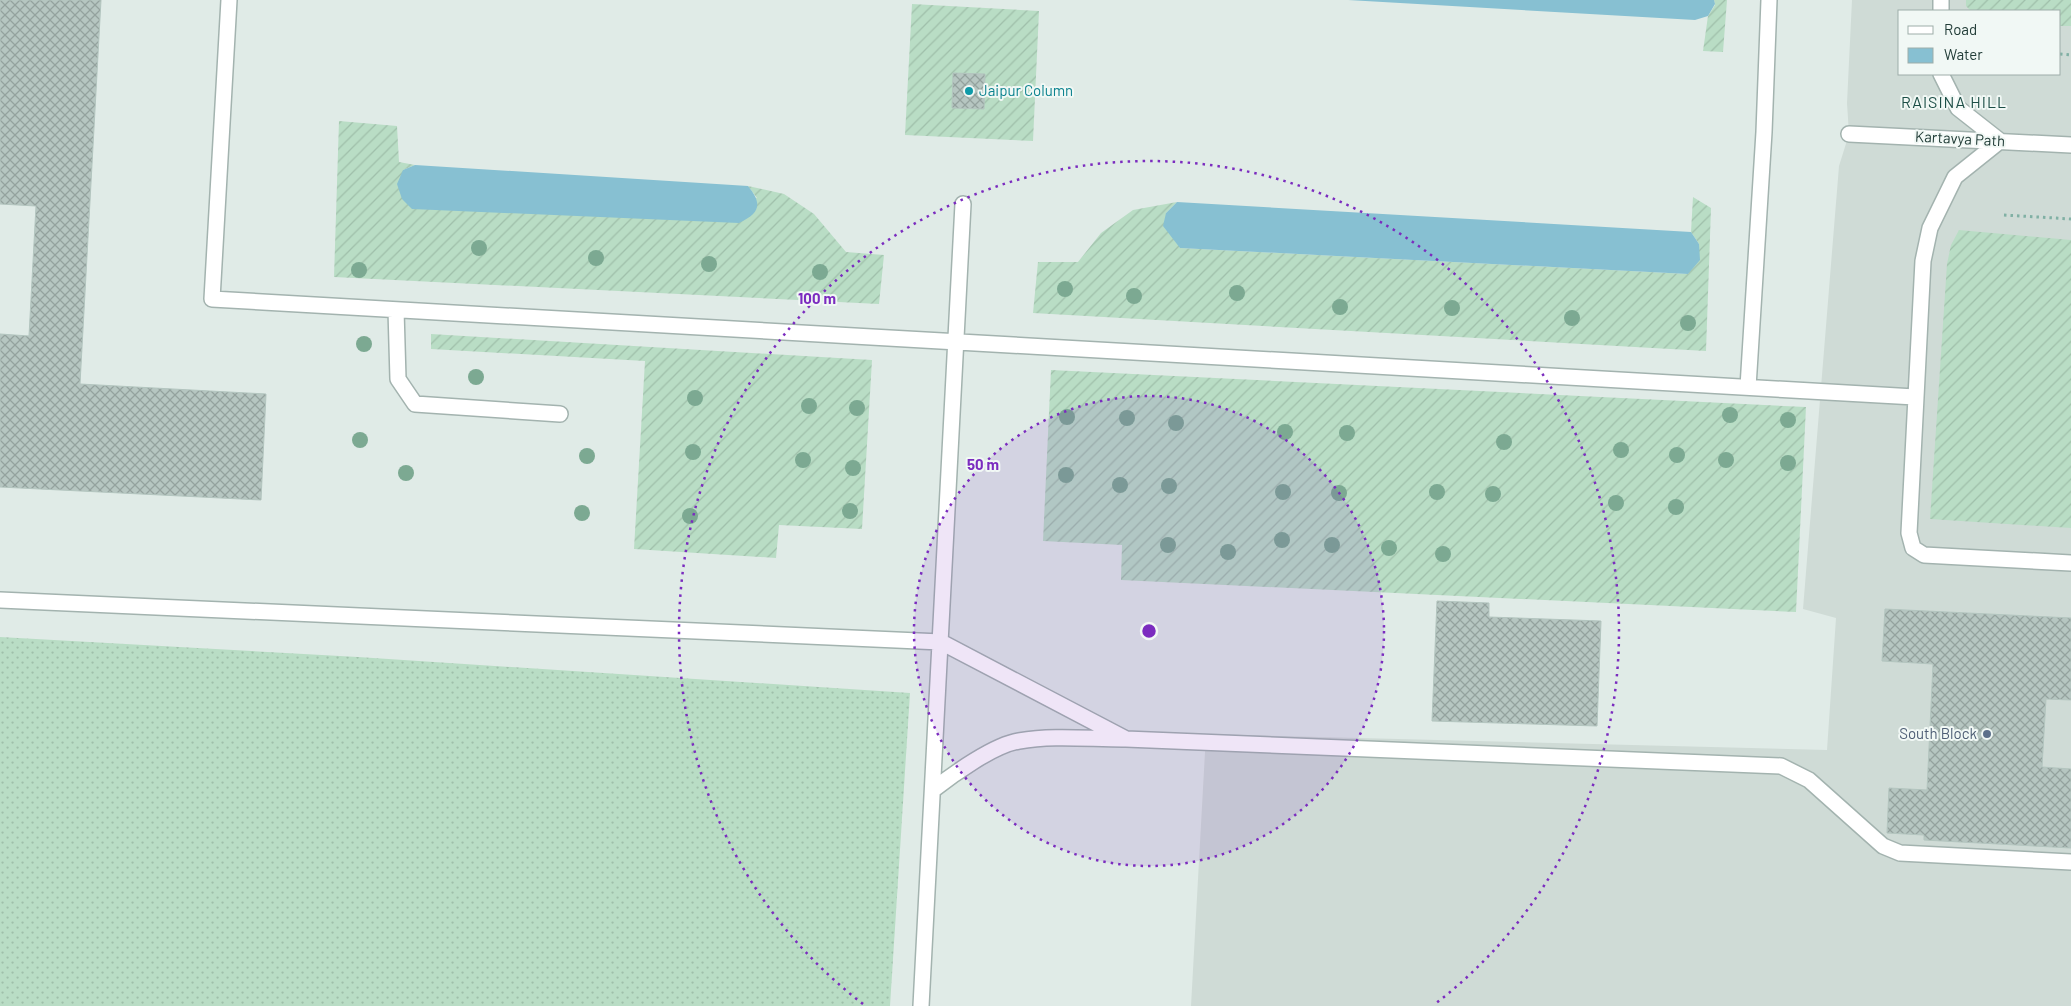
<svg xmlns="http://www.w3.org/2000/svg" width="2071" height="1006" font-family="Barlow,sans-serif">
	<defs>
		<pattern id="grass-dots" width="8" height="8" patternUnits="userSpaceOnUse" patternTransform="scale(1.25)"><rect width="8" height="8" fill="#b9ddc5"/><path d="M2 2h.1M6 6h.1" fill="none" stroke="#9fbfaa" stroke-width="1.8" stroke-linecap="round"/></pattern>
		<pattern id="garden-furrows" width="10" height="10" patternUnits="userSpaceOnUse" patternTransform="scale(1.25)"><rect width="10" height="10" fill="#b9ddc5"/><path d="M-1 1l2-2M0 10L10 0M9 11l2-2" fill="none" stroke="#9fbfaa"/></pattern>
		<pattern id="building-cross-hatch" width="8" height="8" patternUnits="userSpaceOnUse" patternTransform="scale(1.25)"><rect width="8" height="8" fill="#b6c6c1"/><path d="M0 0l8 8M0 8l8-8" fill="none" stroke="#94a29e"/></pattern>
	</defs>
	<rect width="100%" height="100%" fill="#e0ebe7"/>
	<path fill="#cfdbd6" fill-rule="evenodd" d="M 1852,0 L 2071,0 L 2071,1006 L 1191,1006 L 1206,734 L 1827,750 L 1836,618 L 1803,609 L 1839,166 L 1849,134 L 1847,103 ZM 1900,11 L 2060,11 L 2060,74 L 1900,74 Z"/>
	<path fill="url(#grass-dots)" d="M 0,637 L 358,657 L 910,693 L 890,1006 L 0,1006 Z"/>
	<path fill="url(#garden-furrows)" d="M 1714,0 L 1727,0 L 1723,52 L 1703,51 L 1708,16 L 1715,5 Z
		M 1966,0 L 2071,0 L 2071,26 L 2060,26 L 2060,11 L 1971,11 L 1966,6 Z
		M 912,4 L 1039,11 L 1033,141 L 905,135 Z
		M 339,121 L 397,126 L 399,162 L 415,165 L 403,170 L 757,198 L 748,186 L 784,194 L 814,214 L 846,252 L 884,255 L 879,304 L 334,277 Z
		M 1693,197 L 1711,208 L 1706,351 L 1033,313 L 1038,262 L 1078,262 L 1101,233 L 1133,210 L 1177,202 L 1166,213 L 1180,248 L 1688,274 L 1699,244 L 1691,232 Z
		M 1959,230 L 2071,240 L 2071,528 L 1930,519 L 1947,264 L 1951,245 Z
		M 431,334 L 872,360 L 862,529 L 779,525 L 776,558 L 634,549 L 645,361 L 431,349 Z
		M 1051,370 L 1806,407 L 1796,612 L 1121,580 L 1122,545 L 1043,541 Z"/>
	<path fill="#87c0d2" d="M 1348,0 L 1714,0 L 1715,4 L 1708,16 L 1695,20 Z
		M 415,165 L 748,186 C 762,203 761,213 739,223 L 412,209 L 402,199 L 397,184 L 403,170 Z
		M 1177,202 L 1691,232 L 1699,244 L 1700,260 L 1688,274 L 1180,248 L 1163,226 L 1166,213 Z"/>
	<path fill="url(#building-cross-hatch)" stroke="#b3c5bf" d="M 0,0 L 101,0 L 80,384 L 266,394 L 261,500 L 0,487 L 0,334 L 29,336 L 36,206 L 0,204 Z
		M 953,73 L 985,74 L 984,109 L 952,108 Z
		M 1437,601 L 1489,603 L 1489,617 L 1601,621 L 1597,726 L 1432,721 Z
		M 1885,609 L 2071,618 L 2071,700 L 2046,699 L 2042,767 L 2071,769 L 2071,848 L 1924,840 L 1924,835 L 1887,833 L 1889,788 L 1927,790 L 1933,664 L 1882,661 Z"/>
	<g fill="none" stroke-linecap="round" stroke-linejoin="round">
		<defs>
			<path id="minor" d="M 229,0 L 212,299 L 1915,397
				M 1941,11 L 1941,0
				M 1941,74 L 1958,108 L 2000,141 L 1955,177 L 1930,228 L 1923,261 L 1909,533 L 1913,548 L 1924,555 L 2071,563
				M 1849,134 L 2071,145
				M 396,310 L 398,379 L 415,404 L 560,414
				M 1748,387 L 1764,132 L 1769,0
				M 0,600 L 941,642 L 1126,739 L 1781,766 L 1809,780 L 1883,846 L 1900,853 L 2071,862
				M 933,790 C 953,774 994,745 1019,741 C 1053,735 1089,739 1123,739
				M 921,1006 L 963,204"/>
		</defs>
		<use href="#minor" stroke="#a3b3af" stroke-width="18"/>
		<path stroke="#80b0a4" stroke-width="3" stroke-dasharray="2.5 4" stroke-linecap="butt" d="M 2060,54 L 2071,55
			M 2004,215 L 2071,219"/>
		<use href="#minor" stroke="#fff" stroke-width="15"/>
	</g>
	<g fill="#7ca992">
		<circle cx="479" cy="248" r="8"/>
		<circle cx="596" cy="258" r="8"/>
		<circle cx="709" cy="264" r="8"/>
		<circle cx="359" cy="270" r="8"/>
		<circle cx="820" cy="272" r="8"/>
		<circle cx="1065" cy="289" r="8"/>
		<circle cx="1237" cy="293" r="8"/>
		<circle cx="1134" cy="296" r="8"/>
		<circle cx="1340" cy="307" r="8"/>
		<circle cx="1452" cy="308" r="8"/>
		<circle cx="1572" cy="318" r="8"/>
		<circle cx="1688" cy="323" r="8"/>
		<circle cx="364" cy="344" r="8"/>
		<circle cx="476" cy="377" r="8"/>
		<circle cx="695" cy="398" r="8"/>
		<circle cx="809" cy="406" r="8"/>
		<circle cx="857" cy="408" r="8"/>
		<circle cx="1730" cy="415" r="8"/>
		<circle cx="1067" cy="417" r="8"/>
		<circle cx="1127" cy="418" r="8"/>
		<circle cx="1788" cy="420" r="8"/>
		<circle cx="1176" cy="423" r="8"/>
		<circle cx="1285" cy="432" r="8"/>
		<circle cx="1347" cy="433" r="8"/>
		<circle cx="360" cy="440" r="8"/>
		<circle cx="1504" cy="442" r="8"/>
		<circle cx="1621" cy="450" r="8"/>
		<circle cx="693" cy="452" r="8"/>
		<circle cx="1677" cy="455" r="8"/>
		<circle cx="587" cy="456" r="8"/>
		<circle cx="803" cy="460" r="8"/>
		<circle cx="1726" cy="460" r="8"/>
		<circle cx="1788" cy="463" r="8"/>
		<circle cx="853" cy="468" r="8"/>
		<circle cx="406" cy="473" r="8"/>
		<circle cx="1066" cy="475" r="8"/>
		<circle cx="1120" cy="485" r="8"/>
		<circle cx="1169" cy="486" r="8"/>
		<circle cx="1283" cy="492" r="8"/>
		<circle cx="1437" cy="492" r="8"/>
		<circle cx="1339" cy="493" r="8"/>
		<circle cx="1493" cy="494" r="8"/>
		<circle cx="1616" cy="503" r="8"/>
		<circle cx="1676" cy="507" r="8"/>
		<circle cx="850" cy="511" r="8"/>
		<circle cx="582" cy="513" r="8"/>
		<circle cx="690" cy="516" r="8"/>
		<circle cx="1282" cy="540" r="8"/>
		<circle cx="1168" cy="545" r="8"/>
		<circle cx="1332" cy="545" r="8"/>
		<circle cx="1389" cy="548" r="8"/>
		<circle cx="1228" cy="552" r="8"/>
		<circle cx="1443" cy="554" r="8"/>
	</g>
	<circle cx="1149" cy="631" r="235" fill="#7b2cbf" fill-opacity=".12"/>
	<g fill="none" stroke="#7b2cbf" stroke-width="2.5" stroke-dasharray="2.5 5">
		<circle cx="1149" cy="631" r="235"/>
		<path d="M863 1004A470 470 0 1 1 1435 1004"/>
	</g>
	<circle fill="#0f9aa8" stroke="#f1f8f5" stroke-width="2" cx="969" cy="91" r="5"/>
	<circle fill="#5c6f8a" stroke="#f1f8f5" stroke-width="2" cx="1987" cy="734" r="5"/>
	<g text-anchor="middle" stroke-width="4" stroke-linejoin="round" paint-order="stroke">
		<g font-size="15" fill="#0d838f" stroke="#f1f8f5" text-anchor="start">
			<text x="979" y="96">Jaipur Column</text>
		</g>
		<g font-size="15" fill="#213c37" stroke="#f1f8f5">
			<text transform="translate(1960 139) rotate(3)" y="5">Kartavya Path</text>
		</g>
		<g font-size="15" fill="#4e5e75" stroke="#f1f8f5" text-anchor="end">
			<text x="1977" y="739">South Block</text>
		</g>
		<g font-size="16" letter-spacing="1" fill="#1c4e46" stroke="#f1f8f5">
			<text x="1954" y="108">RAISINA HILL</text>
		</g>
	</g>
	<circle cx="1149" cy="631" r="8" fill="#7b2cbf" stroke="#f1f8f5" stroke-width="2.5"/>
	<g font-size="15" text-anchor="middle" font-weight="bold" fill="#7b2cbf" stroke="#f1f8f5" stroke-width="4" stroke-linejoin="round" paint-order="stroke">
		<text x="817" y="304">100 m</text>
		<text x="983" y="470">50 m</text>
	</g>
	<rect x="1898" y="10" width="162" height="65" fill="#f1f8f5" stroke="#9eada9"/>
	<rect x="1908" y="26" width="25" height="8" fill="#ffffff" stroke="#9eada9"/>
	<text x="1944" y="35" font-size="15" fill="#213c37">Road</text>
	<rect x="1908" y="48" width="25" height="15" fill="#87c0d2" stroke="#9eada9"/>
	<text x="1944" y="60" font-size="15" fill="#213c37">Water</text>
</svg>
